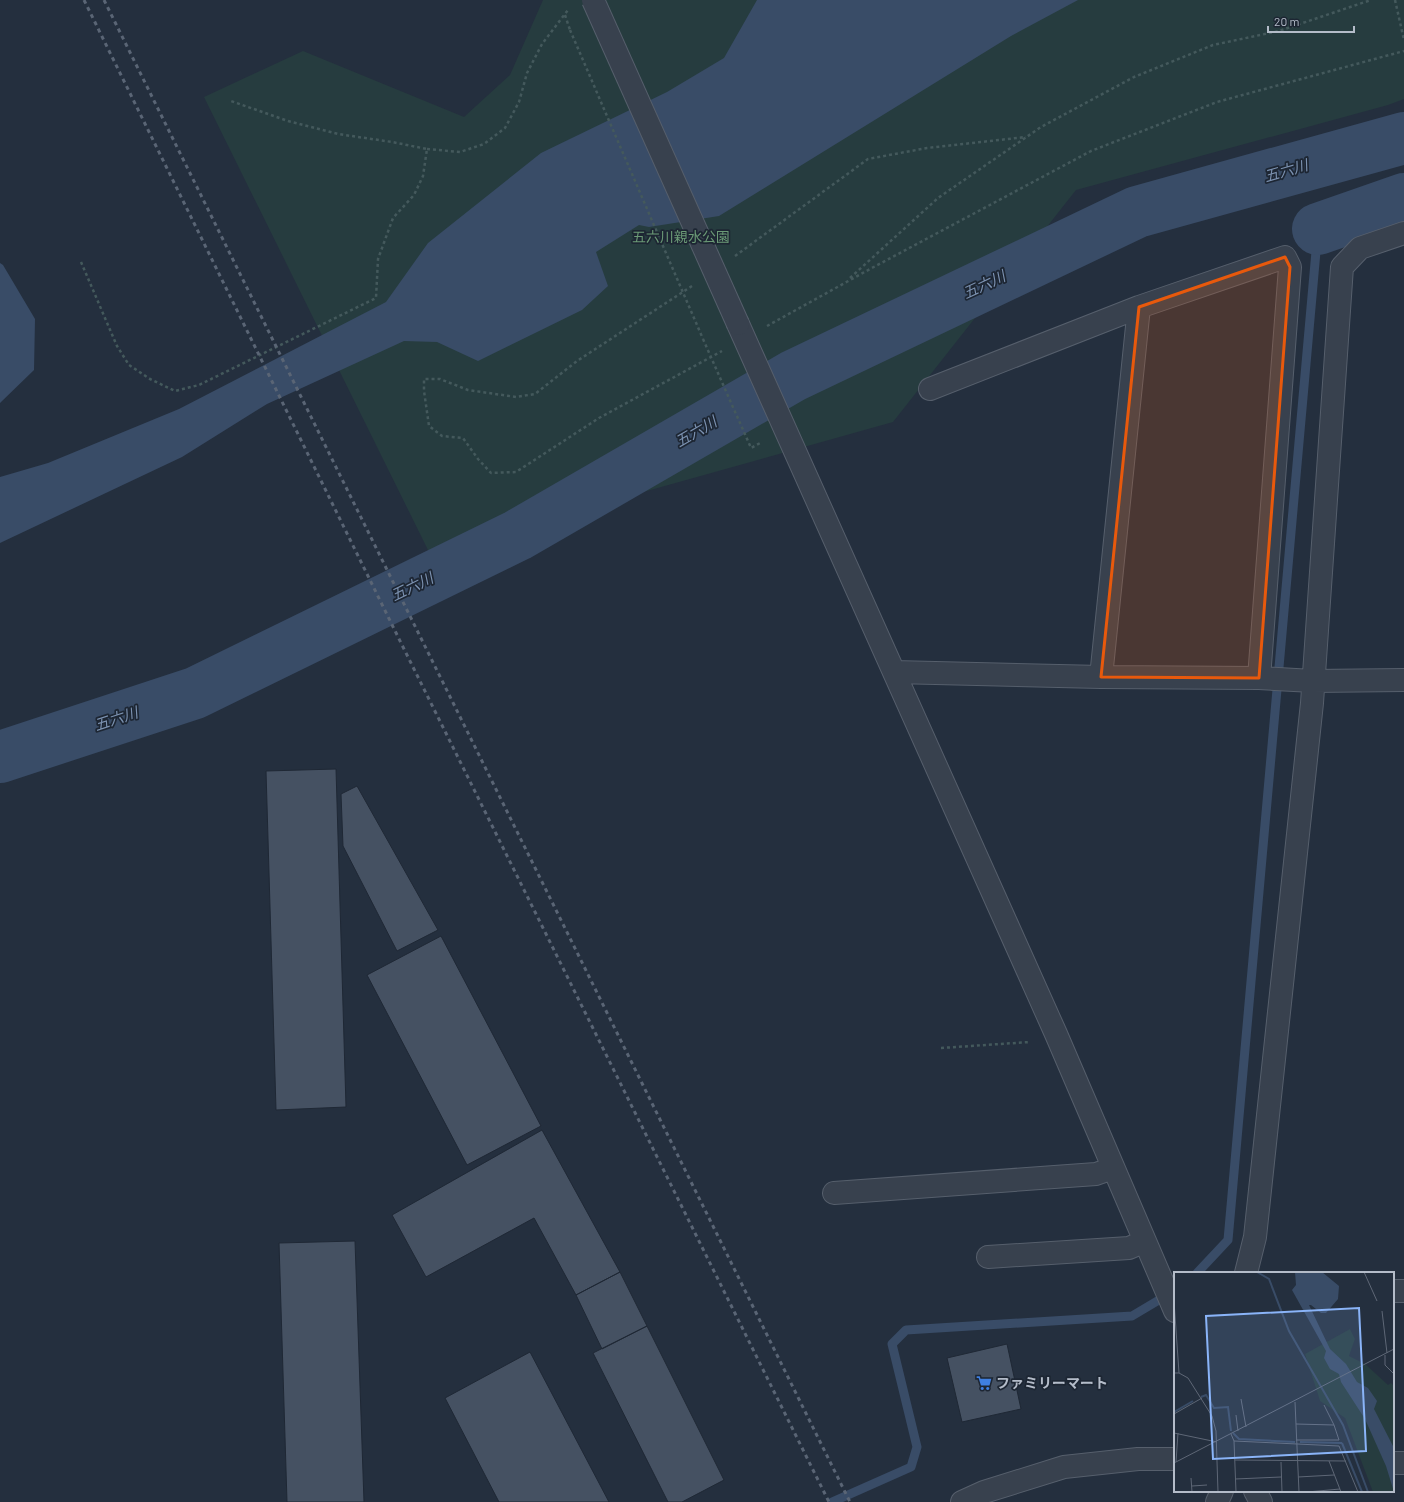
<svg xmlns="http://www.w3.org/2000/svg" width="1404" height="1502" font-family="Barlow,'Noto Sans JP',sans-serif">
	<rect width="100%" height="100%" fill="#242f3e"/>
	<path fill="#263c3f" d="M 543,0 L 1404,0 L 1404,99 L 1388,105 L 1076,190 L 893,422 L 429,552 L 204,97 L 303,51 L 464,117 L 510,75 Z"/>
	<path fill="#394c67" d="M 757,0 L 1078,0 L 1011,36 L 719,216 L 649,227 L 639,225 L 596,252 L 608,286 L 582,310 L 478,361 L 437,342 L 404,341 L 267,404 L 182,457 L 0,543 L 0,477 L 48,463 L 179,409 L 386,302 L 428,243 L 541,153 L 667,92 L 724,58 Z
		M 0,263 L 3,265 L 35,319 L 34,370 L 0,403 Z"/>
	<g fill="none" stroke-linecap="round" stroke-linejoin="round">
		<path stroke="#394c67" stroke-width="9" d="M 1197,1273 L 1228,1240 L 1318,229
			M 832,1502 L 911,1467 L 917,1447 L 892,1344 L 906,1330 L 1132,1316 L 1169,1294"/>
		<path stroke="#394c67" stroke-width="52" d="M 1318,229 L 1404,199
			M 0,757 L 195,693 L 518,535 L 793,376 L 1137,212 L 1404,138"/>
	</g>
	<path fill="#455162" stroke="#1f2835" d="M 336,769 L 346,1107 L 276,1110 L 266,771 Z
		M 357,786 L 438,930 L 397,951 L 343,846 L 341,794 Z
		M 441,936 L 541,1126 L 467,1165 L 367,975 Z
		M 542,1130 L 620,1272 L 576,1295 L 534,1218 L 426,1277 L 392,1215 Z
		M 355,1241 L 364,1502 L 287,1502 L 279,1243 Z
		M 620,1272 L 647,1326 L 602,1349 L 576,1295 Z
		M 647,1326 L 724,1480 L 682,1502 L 668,1502 L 593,1353 Z
		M 1007,1344 L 1021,1409 L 962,1422 L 947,1358 Z
		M 530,1352 L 609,1502 L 499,1502 L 445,1398 Z"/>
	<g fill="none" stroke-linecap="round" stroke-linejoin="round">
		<defs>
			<path id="minor" d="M 738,324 L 1056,1034 L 1175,1311
				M 930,389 L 1139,307
				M 894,672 L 1101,677 L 1259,678 L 1313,681 L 1404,680
				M 1101,677 L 1139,307 L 1285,257 L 1290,267 L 1259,678
				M 834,1193 L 1096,1174 L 1113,1168
				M 988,1257 L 1129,1248 L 1145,1241
				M 1246,1273 L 1255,1237 L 1312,703 L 1342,267 L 1360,248 L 1404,233
				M 1393,1291 L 1404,1291
				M 1393,1463 L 1404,1463
				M 1255,1491 L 1261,1502
				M 962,1502 L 984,1492 L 1064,1467 L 1138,1459 L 1175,1459
				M 1217,1502 L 1222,1491"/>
		</defs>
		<use href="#minor" stroke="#565f6c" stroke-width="24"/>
		<path stroke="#44595c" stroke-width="2.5" stroke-dasharray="3 3" stroke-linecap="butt" d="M 1395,0 L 1404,40
			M 565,15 L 570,30
			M 427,149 L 460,152 L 484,144 L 505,128 L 519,102 L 527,73 L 542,44 L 568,10
			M 735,256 L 868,159 L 927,148 L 1026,137
			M 81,262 L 117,346 L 129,365 L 150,379 L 175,391 L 199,385 L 376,298 L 378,259 L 393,218 L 414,195 L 423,176 L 427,149 L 392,142 L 338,134 L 288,121 L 231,101
			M 850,278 L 938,198 L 1041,127 L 1134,77 L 1213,45 L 1279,31 L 1371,0
			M 692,286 L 577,361 L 535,394 L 516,397 L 468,390 L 440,379 L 424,379 L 424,391 L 429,426 L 442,436 L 463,438 L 478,459 L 491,473 L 516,472 L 599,418 L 722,351
			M 767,326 L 870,269 L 1091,151 L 1217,102 L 1404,51
			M 703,339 L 751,448 L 762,442
			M 941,1048 L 1030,1042"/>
		<use href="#minor" stroke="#38414e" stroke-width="22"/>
		<path stroke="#5a6575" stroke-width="3" stroke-dasharray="4 4" stroke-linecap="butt" d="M 84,0 L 403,647 L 829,1502
			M 104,0 L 850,1502"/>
		<defs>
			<path id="minor-bridge" d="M 593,0 L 738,324"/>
		</defs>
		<use href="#minor-bridge" stroke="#565f6c" stroke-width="24" stroke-linecap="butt"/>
		<path stroke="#44595c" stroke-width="2.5" stroke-dasharray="3 3" stroke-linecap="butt" d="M 570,30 L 703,339"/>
		<use href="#minor-bridge" stroke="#38414e" stroke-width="22"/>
	</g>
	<path fill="#e8590c" fill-opacity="0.2" stroke="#e8590c" stroke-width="3" stroke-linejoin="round" d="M 1285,257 L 1290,267 L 1259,678 L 1101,677 L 1139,307 Z"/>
	<defs>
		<symbol id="supermarket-bare" viewBox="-9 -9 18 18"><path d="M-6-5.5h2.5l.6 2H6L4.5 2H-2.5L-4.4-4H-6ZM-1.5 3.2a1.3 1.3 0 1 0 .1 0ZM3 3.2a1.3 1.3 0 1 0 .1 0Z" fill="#3f7fe0" stroke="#1d2633" stroke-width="2.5" paint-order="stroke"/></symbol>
	</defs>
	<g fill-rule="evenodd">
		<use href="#supermarket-bare" x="973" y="1372" width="22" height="22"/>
	</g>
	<g text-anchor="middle" stroke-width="3.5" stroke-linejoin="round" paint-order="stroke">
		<g font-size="14" fill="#6b9a76" stroke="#1d2633">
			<text x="681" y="242">五六川親水公園</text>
		</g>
		<g font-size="14" font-weight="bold" fill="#b4bcc9" stroke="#1d2633" text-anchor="start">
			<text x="996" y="1388">ファミリーマート</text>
		</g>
		<g font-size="15" font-style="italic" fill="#7c92b1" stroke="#1d2633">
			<text transform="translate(1286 171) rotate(-16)" y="5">五六川</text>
			<text transform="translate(984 285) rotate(-25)" y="5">五六川</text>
			<text transform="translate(696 432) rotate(-30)" y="5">五六川</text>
			<text transform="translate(412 587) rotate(-26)" y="5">五六川</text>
			<text transform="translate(116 719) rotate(-18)" y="5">五六川</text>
		</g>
	</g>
	<g transform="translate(1174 1272)">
		<rect width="220" height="220" fill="#242f3e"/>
		<path d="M 176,57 L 181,67 L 175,84 L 191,92 L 214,113 L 217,111 L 220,114 L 220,220 L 199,220 L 171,146 L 146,129 L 131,82 Z" fill="#263c3f"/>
		<path d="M 121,0 L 148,0 L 165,14 L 164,27 L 152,41 L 147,41 L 137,33 L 135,33 L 156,77 L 172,92 L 183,110 L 194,116 L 203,129 L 200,137 L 220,176 L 220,220 L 212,194 L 191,147 L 167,110 L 165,102 L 156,97 L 150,86 L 152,79 L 118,18 L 122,13 Z" fill="#394c67"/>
		<path fill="none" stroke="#394c67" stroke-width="2" d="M 83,0 L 95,7 L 115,59 L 169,153 L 194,220M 27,125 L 32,123 L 40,136 L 54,135 L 57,159M 0,140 L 19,129M 59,161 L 65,167 L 121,170M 126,170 L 168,171M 168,171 L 188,220"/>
		<path fill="none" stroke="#5e6776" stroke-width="1" d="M 190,0 L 203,29M 0,29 L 5,101M 208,39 L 213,81M 211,83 L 211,93 L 220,102M 0,101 L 5,101 L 14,106 L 38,144 L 42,159 L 44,220M 67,127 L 72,155M 121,130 L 125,220M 150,133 L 160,153M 0,142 L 28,126M 62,143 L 64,159M 122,152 L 160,153 L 165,168 L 122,168M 0,161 L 43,170M 57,162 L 60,169 L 62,220M 60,169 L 165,174 L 184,220M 61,188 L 172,189M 155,189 L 167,220M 2,190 L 4,161M 107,190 L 108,220M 0,191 L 220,77M 124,205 L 160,203M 17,206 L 18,220M 61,207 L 107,205M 18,214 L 33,213M 133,220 L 166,217"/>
		<path fill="#8ab4f8" fill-opacity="0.15" stroke="#8ab4f8" stroke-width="2" d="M 185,36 L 192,179 L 39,187 L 32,44 Z"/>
		<rect width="220" height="220" fill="none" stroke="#b4bcc9" stroke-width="2"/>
	</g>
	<path d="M1268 26v6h86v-6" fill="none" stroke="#b4bcc9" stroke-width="2"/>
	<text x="1274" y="26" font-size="12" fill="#b4bcc9" stroke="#1d2633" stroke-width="3" paint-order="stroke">20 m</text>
</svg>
